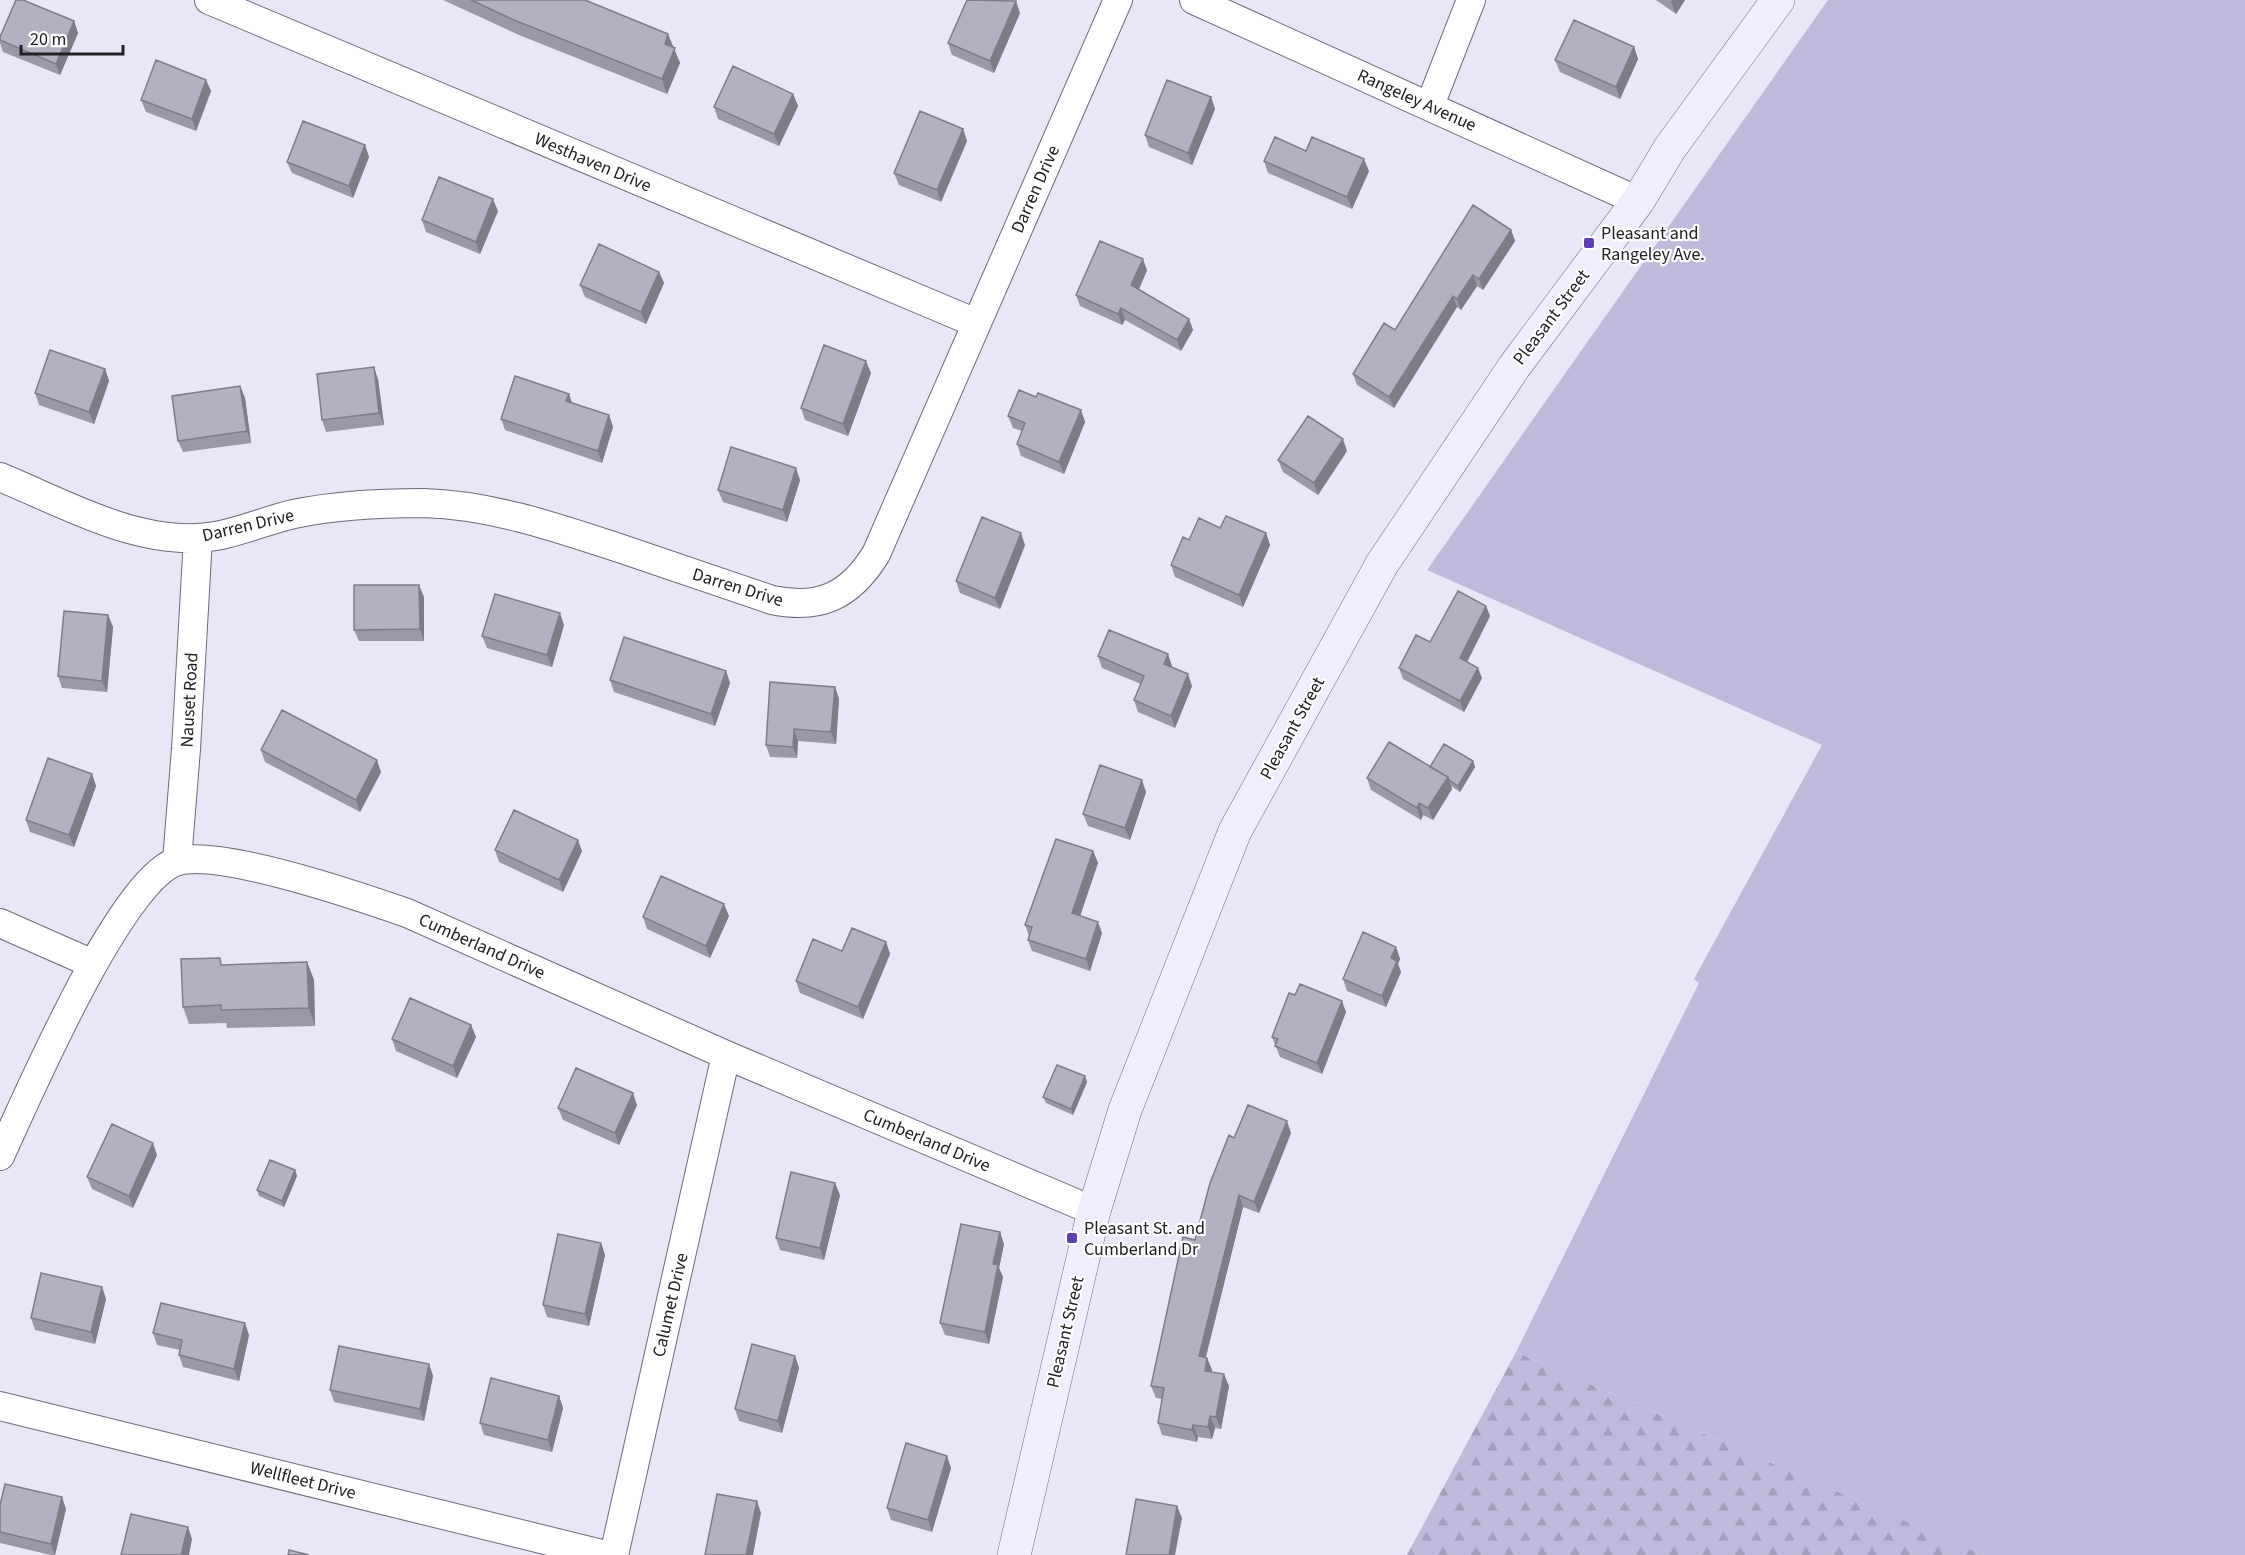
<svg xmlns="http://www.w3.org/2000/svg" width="2245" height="1555" font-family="'Source Sans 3',sans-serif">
	<defs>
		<pattern id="forest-firs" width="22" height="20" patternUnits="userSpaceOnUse" patternTransform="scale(1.5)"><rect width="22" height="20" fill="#bdbadb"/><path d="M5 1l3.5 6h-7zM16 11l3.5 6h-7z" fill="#a2a0bc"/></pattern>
	</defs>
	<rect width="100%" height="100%" fill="#e8e6f7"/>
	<path fill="url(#forest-firs)" d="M 1516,1352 L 1984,1555 L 1407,1555 Z"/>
	<path fill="#bdbadb" d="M 1828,0 L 2245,0 L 2245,1555 L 1984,1555 L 1516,1352 L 1699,983 L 1694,979 L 1822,745 L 1427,570 Z"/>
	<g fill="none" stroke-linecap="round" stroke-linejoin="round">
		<defs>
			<path id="street" d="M 209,0 L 976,323
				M 1194,0 L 1638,201
				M 1430,105 L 1471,0
				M 0,477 C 61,502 129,541 197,538 C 230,537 262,521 294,514 C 336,505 382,503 424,503 C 492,505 558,528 622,549 C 672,566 722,583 772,600 C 820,610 850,596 876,554 L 1118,0
				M 177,861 L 186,749 L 198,538
				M 0,923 L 93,964
				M 0,1156 C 27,1098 121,877 178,861 C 221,849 361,897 407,913 L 726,1055 L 1094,1211
				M 0,1406 L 606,1555
				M 614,1555 L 726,1055"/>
			<path id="secondary" d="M 1014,1555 L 1094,1211 L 1125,1110 L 1235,831 L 1382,564 L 1514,367 L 1638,201 L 1670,148 L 1778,0"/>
		</defs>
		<use href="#street" stroke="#6c6b79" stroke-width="30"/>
		<use href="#secondary" stroke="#6c6b79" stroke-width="34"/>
		<use href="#street" stroke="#fff" stroke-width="28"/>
		<use href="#secondary" stroke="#f0eefd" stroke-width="33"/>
	</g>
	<path fill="#9a98a6" d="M 443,0 L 585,0 L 673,47 L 680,63 L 667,94 L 519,35 Z
		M 1656,0 L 1685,0 L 1676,14 Z
		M 1020,13 L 994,73 L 952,55 L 948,43 Z
		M 74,21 L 78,33 L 60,75 L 3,52 L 0,43 L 0,37 Z
		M 1634,47 L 1638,59 L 1620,99 L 1560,72 L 1555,60 Z
		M 206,80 L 211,91 L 196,131 L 146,112 L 141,100 Z
		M 793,94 L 798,106 L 779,146 L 718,119 L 714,107 Z
		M 1211,97 L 1215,109 L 1192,165 L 1149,147 L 1145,135 Z
		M 963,129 L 967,141 L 941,202 L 899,185 L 894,173 Z
		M 365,145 L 369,157 L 353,198 L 292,173 L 287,162 Z
		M 1306,151 L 1369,171 L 1352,209 L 1268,173 L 1264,161 Z
		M 498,211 L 480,254 L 426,232 L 422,220 Z
		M 1511,230 L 1515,241 L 1483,290 L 1477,286 L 1461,310 L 1457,307 L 1394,408 L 1357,385 L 1353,374 L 1395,330 Z
		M 1147,270 L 1139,289 L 1189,319 L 1193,330 L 1181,351 L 1125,320 L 1122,325 L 1080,306 L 1076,295 Z
		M 659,272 L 664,283 L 646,324 L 585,297 L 580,285 Z
		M 105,369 L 109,381 L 94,424 L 39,405 L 35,393 Z
		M 871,373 L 848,436 L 805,420 L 801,408 Z
		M 378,379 L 384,425 L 326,432 L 322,420 Z
		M 240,386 L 245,398 L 251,443 L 183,452 L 178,441 Z
		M 569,394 L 572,403 L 609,415 L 613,427 L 602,463 L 505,430 L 501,419 Z
		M 1036,397 L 1081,410 L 1085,422 L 1064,474 L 1021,456 L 1017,444 L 1022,431 L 1013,428 L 1008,416 Z
		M 1347,451 L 1318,495 L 1283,472 L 1278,460 Z
		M 800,480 L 787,522 L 723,502 L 718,490 Z
		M 1220,528 L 1266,533 L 1270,545 L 1243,607 L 1175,577 L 1171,565 L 1189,540 Z
		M 1025,545 L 1000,609 L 960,593 L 956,581 Z
		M 424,597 L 424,641 L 359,641 L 354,630 Z
		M 1486,606 L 1490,616 L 1467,662 L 1482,678 L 1464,712 L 1403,679 L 1399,668 L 1430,642 Z
		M 108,615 L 113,627 L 107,692 L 62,688 L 58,676 Z
		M 564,625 L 552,667 L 487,648 L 482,636 Z
		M 1098,656 L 1172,666 L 1172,667 L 1192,686 L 1175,728 L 1138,712 L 1134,700 L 1141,684 L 1102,668 Z
		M 726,671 L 730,683 L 715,726 L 614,692 L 610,680 Z
		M 835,687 L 839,699 L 836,744 L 798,741 L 797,758 L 770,757 L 766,745 Z
		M 261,750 L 381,772 L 360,812 L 265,762 Z
		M 1473,761 L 1475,767 L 1460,792 L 1451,786 L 1452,789 L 1433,820 L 1423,815 L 1421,820 L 1371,790 L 1367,778 L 1430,767 Z
		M 92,774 L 96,786 L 74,847 L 30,832 L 26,820 Z
		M 1146,792 L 1130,840 L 1088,826 L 1083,814 Z
		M 495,850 L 582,851 L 563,892 L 499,862 Z
		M 1093,851 L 1098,863 L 1080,916 L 1102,933 L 1090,971 L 1032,951 L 1028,940 L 1029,936 L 1025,925 Z
		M 729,916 L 710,958 L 647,929 L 643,917 Z
		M 886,942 L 890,954 L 863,1019 L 800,993 L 796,981 L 842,951 Z
		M 1396,947 L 1400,959 L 1398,964 L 1401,972 L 1386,1007 L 1347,991 L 1343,979 Z
		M 307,962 L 314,980 L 315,1026 L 227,1028 L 226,1023 L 189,1024 L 183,1007 L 223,965 Z
		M 1295,995 L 1346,1012 L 1322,1074 L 1280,1057 L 1272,1037 Z
		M 471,1025 L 476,1037 L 457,1078 L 396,1051 L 392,1039 Z
		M 1085,1076 L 1087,1082 L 1073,1115 L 1046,1103 L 1043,1097 Z
		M 637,1105 L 619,1145 L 563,1120 L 558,1108 Z
		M 1291,1133 L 1259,1213 L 1243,1207 L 1206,1357 L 1207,1358 L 1212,1370 L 1211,1372 L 1229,1386 L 1221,1429 L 1215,1428 L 1212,1439 L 1198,1437 L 1197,1442 L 1162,1435 L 1158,1423 L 1162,1399 L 1156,1398 L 1151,1386 L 1195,1240 Z
		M 157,1155 L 133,1208 L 92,1189 L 87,1177 Z
		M 295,1170 L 297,1176 L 284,1207 L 259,1196 L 257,1190 Z
		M 840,1195 L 824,1260 L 780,1250 L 776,1238 Z
		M 601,1243 L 605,1255 L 589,1326 L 547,1317 L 543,1305 Z
		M 1004,1244 L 999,1268 L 1003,1277 L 989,1344 L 945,1335 L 940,1323 Z
		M 102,1287 L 106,1299 L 95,1344 L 35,1330 L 31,1318 Z
		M 153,1333 L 249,1335 L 239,1381 L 183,1367 L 179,1355 L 180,1350 L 157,1345 Z
		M 795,1356 L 799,1368 L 782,1433 L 739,1421 L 735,1409 Z
		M 429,1364 L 433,1376 L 424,1421 L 334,1402 L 330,1390 Z
		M 559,1396 L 563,1408 L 552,1452 L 484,1435 L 480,1423 Z
		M 951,1468 L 932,1532 L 891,1520 L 887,1508 Z
		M 0,1505 L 66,1509 L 55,1555 L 51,1555 L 0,1543 Z"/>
	<path fill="#7d7c87" d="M 1672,0 L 1685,0 L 1676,14 L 1671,2 Z
		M 1016,1 L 1020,13 L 994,73 L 990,61 Z
		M 74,21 L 78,33 L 60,75 L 56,64 Z
		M 668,34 L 680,63 L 667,94 L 662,79 L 665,44 Z
		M 1634,47 L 1638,59 L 1620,99 L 1616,87 Z
		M 206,80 L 211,91 L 196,131 L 192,119 Z
		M 793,94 L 798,106 L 779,146 L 774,134 Z
		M 1211,97 L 1215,109 L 1192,165 L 1188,153 Z
		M 963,129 L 967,141 L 941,202 L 937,190 Z
		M 365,145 L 369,157 L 353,198 L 349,186 Z
		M 1364,159 L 1369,171 L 1352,209 L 1347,197 Z
		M 493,199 L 498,211 L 480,254 L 476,242 Z
		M 1511,230 L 1515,241 L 1483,290 L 1479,279 Z
		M 1143,259 L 1147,270 L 1136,296 L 1131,285 Z
		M 659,272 L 664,283 L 646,324 L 641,312 Z
		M 1473,275 L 1477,286 L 1461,310 L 1457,299 Z
		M 1453,296 L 1457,307 L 1394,408 L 1389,397 Z
		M 1121,308 L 1125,320 L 1122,325 L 1118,314 Z
		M 1189,319 L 1193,330 L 1181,351 L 1177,340 Z
		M 866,361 L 871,373 L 848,436 L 843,424 Z
		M 374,367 L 378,379 L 384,425 L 379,413 Z
		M 105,369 L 109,381 L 94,424 L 89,412 Z
		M 240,386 L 245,398 L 251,443 L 247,431 Z
		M 569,394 L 573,406 L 566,401 Z
		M 1081,410 L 1085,422 L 1064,474 L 1059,462 Z
		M 609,415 L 613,427 L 602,463 L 598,451 Z
		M 1343,439 L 1347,451 L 1318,495 L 1314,483 Z
		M 796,468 L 800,480 L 787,522 L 783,510 Z
		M 1021,533 L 1025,545 L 1000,609 L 995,598 Z
		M 1266,533 L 1270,545 L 1243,607 L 1239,595 Z
		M 419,585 L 424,597 L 424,641 L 420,629 Z
		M 1486,606 L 1490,616 L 1464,668 L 1460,658 Z
		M 560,613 L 564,625 L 552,667 L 547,655 Z
		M 108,615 L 113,627 L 107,692 L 102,681 Z
		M 1168,654 L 1172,666 L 1168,676 L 1164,664 Z
		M 1478,668 L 1482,678 L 1464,712 L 1460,701 Z
		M 726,671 L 730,683 L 715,726 L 711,714 Z
		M 1188,674 L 1192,686 L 1175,728 L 1171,716 Z
		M 835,687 L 839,699 L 836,744 L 831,732 Z
		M 794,729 L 798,741 L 797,758 L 793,747 Z
		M 377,760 L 381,772 L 360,812 L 356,800 Z
		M 1473,761 L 1475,767 L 1460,792 L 1458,786 Z
		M 92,774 L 96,786 L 74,847 L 69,835 Z
		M 1448,777 L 1452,789 L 1433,820 L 1428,808 Z
		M 1142,780 L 1146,792 L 1130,840 L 1125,828 Z
		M 1419,803 L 1423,815 L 1421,820 L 1417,808 Z
		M 578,840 L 582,851 L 563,892 L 559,880 Z
		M 1093,851 L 1098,863 L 1077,925 L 1072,913 Z
		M 724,904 L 729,916 L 710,958 L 706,946 Z
		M 1098,922 L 1102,933 L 1090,971 L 1086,959 Z
		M 886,942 L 890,954 L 863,1019 L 858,1007 Z
		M 1396,947 L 1400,959 L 1398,964 L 1401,972 L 1386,1007 L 1382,996 L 1391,958 Z
		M 307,962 L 314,980 L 315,1026 L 309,1008 Z
		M 1342,1001 L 1346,1012 L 1322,1074 L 1317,1063 Z
		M 471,1025 L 476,1037 L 457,1078 L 453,1066 Z
		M 1085,1076 L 1087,1082 L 1073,1115 L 1071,1109 Z
		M 633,1093 L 637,1105 L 619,1145 L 615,1133 Z
		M 1287,1121 L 1291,1133 L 1259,1213 L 1254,1202 Z
		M 153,1143 L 157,1155 L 133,1208 L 129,1196 Z
		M 295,1170 L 297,1176 L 284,1207 L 282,1201 Z
		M 835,1183 L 840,1195 L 824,1260 L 820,1248 Z
		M 1239,1195 L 1243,1207 L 1203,1368 L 1199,1356 Z
		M 1000,1232 L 1004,1244 L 999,1268 L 1003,1277 L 989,1344 L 985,1332 L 993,1264 Z
		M 601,1243 L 605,1255 L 589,1326 L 585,1314 Z
		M 102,1287 L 106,1299 L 95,1344 L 91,1332 Z
		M 245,1323 L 249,1335 L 239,1381 L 234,1369 Z
		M 795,1356 L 799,1368 L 782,1433 L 778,1421 Z
		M 1207,1358 L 1212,1370 L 1209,1383 L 1205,1371 Z
		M 429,1364 L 433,1376 L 424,1421 L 420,1409 Z
		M 1224,1374 L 1229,1386 L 1221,1429 L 1216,1417 Z
		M 559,1396 L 563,1408 L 552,1452 L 548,1440 Z
		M 1210,1416 L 1215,1428 L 1212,1439 L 1208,1427 Z
		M 1193,1425 L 1198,1437 L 1197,1442 L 1192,1430 Z
		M 947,1456 L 951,1468 L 932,1532 L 928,1520 Z
		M 62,1497 L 66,1509 L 55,1555 L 51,1544 Z
		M 757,1501 L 761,1513 L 753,1555 L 746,1555 Z
		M 1177,1506 L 1182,1518 L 1175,1555 L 1169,1555 Z
		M 188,1527 L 192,1539 L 189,1555 L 181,1555 Z"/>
	<path fill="#b3b1c1" stroke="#7d7c87" stroke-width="1.5" d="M 16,0 L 23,0 L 74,21 L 56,64 L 0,40 L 0,37 Z
		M 471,0 L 585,0 L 668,34 L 665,44 L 675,48 L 662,79 L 514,20 Z
		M 967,0 L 1016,1 L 990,61 L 948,43 Z
		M 1574,20 L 1634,47 L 1616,87 L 1555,60 Z
		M 156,60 L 206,80 L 192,119 L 141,100 Z
		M 733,66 L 793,94 L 774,134 L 714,107 Z
		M 1167,80 L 1211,97 L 1188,153 L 1145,135 Z
		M 920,111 L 963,129 L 937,190 L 894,173 Z
		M 303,121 L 365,145 L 349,186 L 287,162 Z
		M 1275,137 L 1306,151 L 1312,137 L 1364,159 L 1347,197 L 1264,161 Z
		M 439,177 L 493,199 L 476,242 L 422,220 Z
		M 1473,205 L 1511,230 L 1479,279 L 1473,275 L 1457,299 L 1453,296 L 1389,397 L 1353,374 L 1384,323 L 1395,330 Z
		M 1100,241 L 1143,259 L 1131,285 L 1189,319 L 1177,340 L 1121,308 L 1118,314 L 1076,295 Z
		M 599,244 L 659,272 L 641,312 L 580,285 Z
		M 824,345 L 866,361 L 843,424 L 801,408 Z
		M 50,350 L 105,369 L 89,412 L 35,393 Z
		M 374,367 L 379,413 L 322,420 L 317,374 Z
		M 515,376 L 569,394 L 566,401 L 609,415 L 598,451 L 501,419 Z
		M 240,386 L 247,431 L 178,441 L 172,396 Z
		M 1019,390 L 1036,397 L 1038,393 L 1081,410 L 1059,462 L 1017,444 L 1025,423 L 1008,416 Z
		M 1308,416 L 1343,439 L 1314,483 L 1278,460 Z
		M 731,447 L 796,468 L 783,510 L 718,490 Z
		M 1226,516 L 1266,533 L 1239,595 L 1171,565 L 1183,537 L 1189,540 L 1199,518 L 1220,528 Z
		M 982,517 L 1021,533 L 995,598 L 956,581 Z
		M 354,585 L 419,585 L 420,629 L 354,630 Z
		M 1458,591 L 1486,606 L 1460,658 L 1478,668 L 1460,701 L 1399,668 L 1416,635 L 1430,642 Z
		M 495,594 L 560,613 L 547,655 L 482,636 Z
		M 64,611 L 108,615 L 102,681 L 58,676 Z
		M 1109,630 L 1168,654 L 1164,664 L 1188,674 L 1171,716 L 1134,700 L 1144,676 L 1098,656 Z
		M 624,637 L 726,671 L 711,714 L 610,680 Z
		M 770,682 L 835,687 L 831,732 L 794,729 L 793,747 L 766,745 Z
		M 282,710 L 377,760 L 356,800 L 261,750 Z
		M 1389,742 L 1448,777 L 1428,808 L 1419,803 L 1417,808 L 1367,778 Z
		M 1444,744 L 1473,761 L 1458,786 L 1449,780 L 1448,777 L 1430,767 Z
		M 48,758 L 92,774 L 69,835 L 26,820 Z
		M 1100,765 L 1142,780 L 1125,828 L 1083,814 Z
		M 514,810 L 578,840 L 559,880 L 495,850 Z
		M 1056,839 L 1093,851 L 1072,913 L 1098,922 L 1086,959 L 1028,940 L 1032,927 L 1025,925 Z
		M 661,876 L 724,904 L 706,946 L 643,917 Z
		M 852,928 L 886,942 L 858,1007 L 796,981 L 813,939 L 842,951 Z
		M 1363,932 L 1396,947 L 1391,958 L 1397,961 L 1382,996 L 1343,979 Z
		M 220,958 L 221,965 L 307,962 L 309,1008 L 221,1010 L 221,1005 L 183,1007 L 181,959 Z
		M 1300,984 L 1342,1001 L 1317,1063 L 1275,1046 L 1278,1039 L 1272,1037 L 1289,993 L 1295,995 Z
		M 410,998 L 471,1025 L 453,1066 L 392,1039 Z
		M 1057,1065 L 1085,1076 L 1071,1109 L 1043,1097 Z
		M 576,1068 L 633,1093 L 615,1133 L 558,1108 Z
		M 1248,1105 L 1287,1121 L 1254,1202 L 1239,1195 L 1199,1356 L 1207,1358 L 1205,1371 L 1224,1374 L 1216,1417 L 1210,1416 L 1208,1427 L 1193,1425 L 1192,1430 L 1158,1423 L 1164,1388 L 1151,1386 L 1183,1237 L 1195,1240 L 1210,1183 L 1229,1135 L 1234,1138 Z
		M 112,1124 L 153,1143 L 129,1196 L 87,1177 Z
		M 270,1160 L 295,1170 L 282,1201 L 257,1190 Z
		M 791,1172 L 835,1183 L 820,1248 L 776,1238 Z
		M 961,1224 L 1000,1232 L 993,1264 L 998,1265 L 985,1332 L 940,1323 Z
		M 558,1234 L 601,1243 L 585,1314 L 543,1305 Z
		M 41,1273 L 102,1287 L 91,1332 L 31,1318 Z
		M 161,1303 L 245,1323 L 234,1369 L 179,1355 L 182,1340 L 153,1333 Z
		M 752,1344 L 795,1356 L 778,1421 L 735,1409 Z
		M 339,1346 L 429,1364 L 420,1409 L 330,1390 Z
		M 491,1378 L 559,1396 L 548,1440 L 480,1423 Z
		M 906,1443 L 947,1456 L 928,1520 L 887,1508 Z
		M 5,1484 L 62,1497 L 51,1544 L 0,1532 L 0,1505 Z
		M 717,1494 L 757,1501 L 746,1555 L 705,1555 Z
		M 1136,1499 L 1177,1506 L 1169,1555 L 1126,1555 Z
		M 131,1514 L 188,1527 L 181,1555 L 121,1555 Z
		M 289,1550 L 309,1555 L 288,1555 Z"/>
	<g fill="#5f3eb7" stroke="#fff" stroke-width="2">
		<rect x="1583" y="237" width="12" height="12" rx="3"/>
		<rect x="1066" y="1232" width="12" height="12" rx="3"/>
	</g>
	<g text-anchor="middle" stroke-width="4.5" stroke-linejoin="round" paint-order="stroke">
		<g font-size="18" fill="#202025" stroke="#fff">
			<text transform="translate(1417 100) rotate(24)" y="6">Rangeley Avenue</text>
			<text transform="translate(593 162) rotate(23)" y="6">Westhaven Drive</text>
			<text transform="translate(1035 189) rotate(-66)" y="6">Darren Drive</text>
			<text transform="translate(1551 317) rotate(-53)" y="6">Pleasant Street</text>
			<text transform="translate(248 525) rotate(-13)" y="6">Darren Drive</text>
			<text transform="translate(738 587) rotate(17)" y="6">Darren Drive</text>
			<text transform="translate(189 700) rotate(-87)" y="6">Nauset Road</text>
			<text transform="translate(1292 728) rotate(-61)" y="6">Pleasant Street</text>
			<text transform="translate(482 946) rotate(24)" y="6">Cumberland Drive</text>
			<text transform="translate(927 1140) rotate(23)" y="6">Cumberland Drive</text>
			<text transform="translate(670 1305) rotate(-77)" y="6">Calumet Drive</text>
			<text transform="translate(1065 1332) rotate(-77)" y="6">Pleasant Street</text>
			<text transform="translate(303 1480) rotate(14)" y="6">Wellfleet Drive</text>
		</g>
		<g font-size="18" fill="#202025" stroke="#fff" text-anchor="start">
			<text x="1601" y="239">Pleasant and<tspan x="1601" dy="21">Rangeley Ave.</tspan></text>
			<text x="1084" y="1234">Pleasant St. and<tspan x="1084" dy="21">Cumberland Dr</tspan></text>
		</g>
	</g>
	<path d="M21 45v9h102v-9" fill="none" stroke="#202025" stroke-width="3"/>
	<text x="30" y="45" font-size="18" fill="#202025" stroke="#ffffff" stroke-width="4.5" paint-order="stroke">20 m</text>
</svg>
